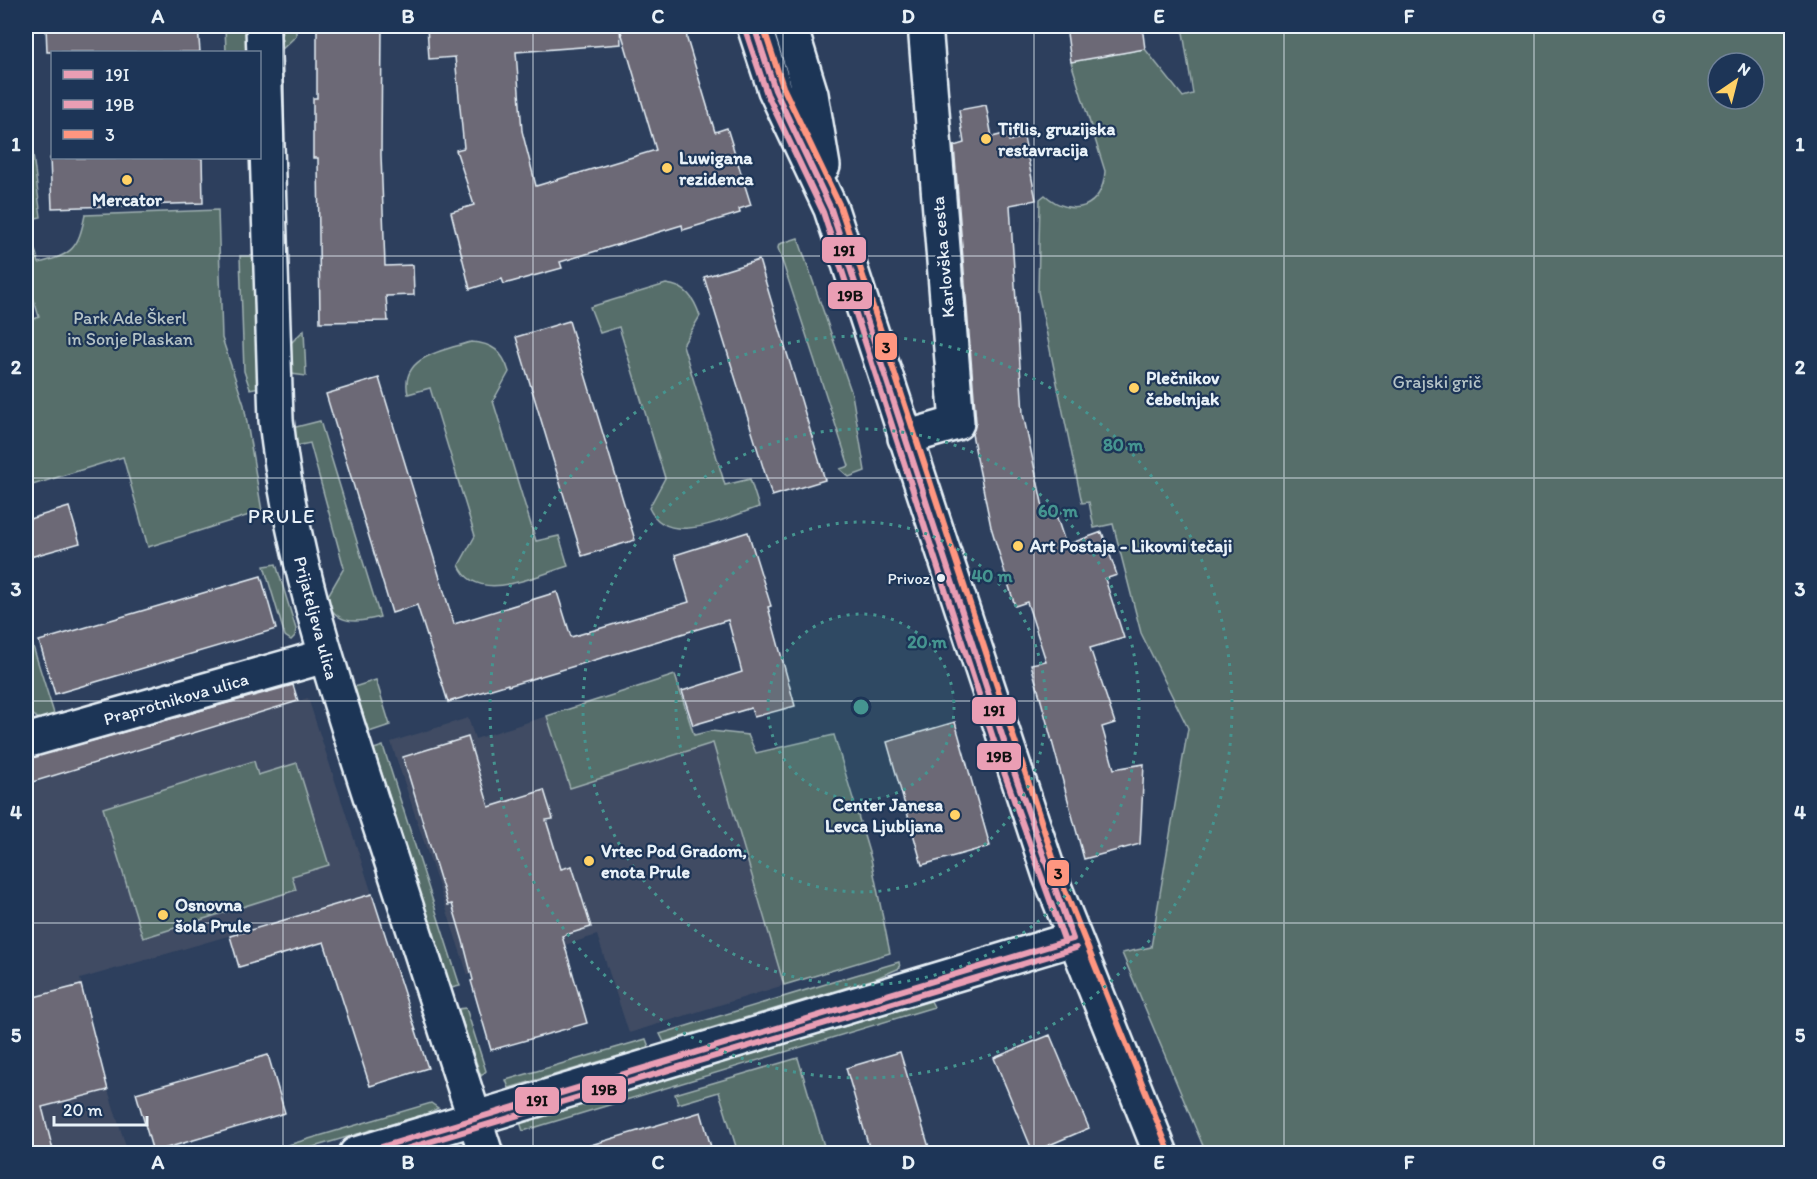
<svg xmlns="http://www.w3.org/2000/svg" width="1817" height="1179" font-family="Itim,sans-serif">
	<rect width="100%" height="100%" fill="#2d3f5d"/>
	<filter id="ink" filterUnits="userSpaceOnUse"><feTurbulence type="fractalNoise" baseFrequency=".0167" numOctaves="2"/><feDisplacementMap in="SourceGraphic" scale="12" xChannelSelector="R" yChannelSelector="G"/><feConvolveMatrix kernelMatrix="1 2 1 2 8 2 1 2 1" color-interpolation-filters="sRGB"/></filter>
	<g filter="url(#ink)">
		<path fill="#404c64" d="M 308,698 L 372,894 L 80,979 L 108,1090 L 128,1153 L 26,1153 L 26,787 L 48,778 Z
			M 547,716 L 570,788 L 713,743 L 784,985 L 629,1033 L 597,935 L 468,975 L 391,742 L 468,718 L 475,739 Z"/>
		<path fill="#566e6a" stroke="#9fb0b1" stroke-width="1.5" fill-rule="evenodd" d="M 225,26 L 249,26 L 250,52 L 226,52 Z
			M 273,26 L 296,26 L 296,36 L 279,52 Z
			M 1182,26 L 1791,26 L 1791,1153 L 1206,1153 L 1122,953 L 1151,947 L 1188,728 L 1141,633 L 1113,524 L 1094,528 L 1089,502 L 1082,503 L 1038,292 L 1040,199 L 1045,195 C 1072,219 1103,208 1105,171 L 1071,62 L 1145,49 L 1183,97 L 1193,94 ZM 1718,63 L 1754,63 L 1754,99 L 1718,99 Z
			M 26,101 L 41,217 L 26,220 Z
			M 218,210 L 222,338 L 244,405 L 262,511 L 148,547 L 123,457 L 26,487 L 26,322 L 39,317 L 26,273 L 26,231 L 29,230 L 39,263 C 73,254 78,249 85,215 Z
			M 798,238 L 852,394 L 865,471 L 849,477 L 840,469 L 849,466 L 778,248 L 779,244 Z
			M 240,256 L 255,256 L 260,387 L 250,389 L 244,371 Z
			M 666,284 C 686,286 694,298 700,316 L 683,345 L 725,485 L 750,479 L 759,507 C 727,517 668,549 649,508 L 665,478 L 619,327 L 600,333 L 590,307 Z
			M 304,330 L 306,376 L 291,374 L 282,352 Z
			M 471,342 C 493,343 503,352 509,372 L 493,401 L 536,541 L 559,536 L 568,566 C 537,575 476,606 459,565 L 475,536 L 430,388 L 408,394 C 399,356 445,350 471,342 Z
			M 320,421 L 380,617 C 357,623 336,626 326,599 L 344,568 L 310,443 L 290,447 L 288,429 Z
			M 276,564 L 296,629 L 295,636 L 291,640 L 285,636 L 264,566 Z
			M 30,637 L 57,723 C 41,721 32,719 26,703 L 26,638 Z
			M 675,675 L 694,735 L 711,731 L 748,735 L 756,753 L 834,735 L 871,859 L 890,953 L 784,985 L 713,743 L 570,788 L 547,716 Z
			M 376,680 L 390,725 L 369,732 L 354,687 Z
			M 383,746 L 460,986 L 451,988 L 374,749 Z
			M 254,761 L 258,775 L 297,763 L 329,865 L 292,876 L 296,890 L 143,938 L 103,808 Z
			M 899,962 L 900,968 L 874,979 L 664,1042 L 660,1034 Z
			M 931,1001 L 934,1007 L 523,1131 L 520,1122 Z
			M 466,1008 L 486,1071 L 481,1076 L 458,1009 Z
			M 646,1039 L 649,1047 L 509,1088 L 506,1080 Z
			M 798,1058 L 824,1146 L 797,1153 L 738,1153 L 719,1092 L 678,1104 L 675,1094 Z
			M 431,1103 L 438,1108 L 429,1113 L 293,1153 L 261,1153 Z
			M 442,1146 L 450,1146 L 446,1153 L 416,1153 Z"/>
		<path fill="#6c6976" stroke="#e8f1f8" stroke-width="1.5" fill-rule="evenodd" d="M 46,26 L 198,26 L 200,52 L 47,52 Z
			M 317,26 L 382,26 L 381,155 L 385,266 L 413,265 L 414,295 L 386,296 L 388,321 L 320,322 L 318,158 L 313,158 L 313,98 L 317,98 Z
			M 427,26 L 686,26 L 687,39 L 715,132 L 727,128 L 751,205 L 739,209 L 740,213 L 683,230 L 682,225 L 560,262 L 562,268 L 504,284 L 502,279 L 470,289 L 451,212 L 474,205 L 456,150 L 464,148 L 455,57 L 429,59 ZM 620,28 L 656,150 L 536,186 L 522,131 L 516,52 L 621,44 Z
			M 1066,26 L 1142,26 L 1145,49 L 1071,62 Z
			M 986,105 L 992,137 L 1008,133 L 1009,141 L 1024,137 L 1036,200 L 1010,205 L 1023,414 L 1044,512 L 1054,509 L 1066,545 L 1102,532 L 1117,575 L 1105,579 L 1124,638 L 1090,648 L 1115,723 L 1102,727 L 1114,769 L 1144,764 L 1140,844 L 1084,859 L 1031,664 L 1046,661 L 1027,602 L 1015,606 L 991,527 L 972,434 L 976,422 L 954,146 L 964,143 L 959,110 Z
			M 50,158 L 202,158 L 203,203 L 52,208 Z
			M 759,260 L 825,480 L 772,496 L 704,277 Z
			M 569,321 L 635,540 L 582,556 L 516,337 Z
			M 379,378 L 454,624 L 557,592 L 571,637 L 689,602 L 675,555 L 748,532 L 771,606 L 768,607 L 795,706 L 754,717 L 751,708 L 693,725 L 682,691 L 742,672 L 728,620 L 508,686 L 508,684 L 448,702 L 417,605 L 392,613 L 326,394 Z
			M 69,507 L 80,543 L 30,557 L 26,541 L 26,520 Z
			M 261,576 L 276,629 L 55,694 L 39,641 Z
			M 293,685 L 298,701 L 26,784 L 26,759 Z
			M 955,722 L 990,846 L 922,865 L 887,742 Z
			M 468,737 L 489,807 L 544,790 L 553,819 L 546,820 L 561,869 L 572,866 L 591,927 L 562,936 L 587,1023 L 491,1050 L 471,981 L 473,980 L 463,941 L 452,904 L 448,905 L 403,757 Z
			M 372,894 L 428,1068 L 370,1086 L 324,942 L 239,967 L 230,936 Z
			M 81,985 L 108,1090 L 42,1107 L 54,1154 L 26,1154 L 26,999 Z
			M 1050,1035 L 1089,1128 L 1033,1152 L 994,1058 Z
			M 900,1052 L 931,1154 L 871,1154 L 846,1068 Z
			M 268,1055 L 285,1113 L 153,1152 L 136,1093 Z
			M 701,1112 L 713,1154 L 585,1154 L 584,1147 Z"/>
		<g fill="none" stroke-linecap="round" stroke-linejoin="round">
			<defs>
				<path id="minor" d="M 263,26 L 276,420 C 290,550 331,675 371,799 C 410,917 448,1035 486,1154
					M 905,438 L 957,423 L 926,37
					M 26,741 L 325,656
					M 356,1154 L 1073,939"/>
				<path id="major" d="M 754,26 L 775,90 L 831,209 L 1050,876 L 1161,1154
					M 790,26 L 811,94 L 823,166"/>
			</defs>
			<use href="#minor" stroke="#e8f1f8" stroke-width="38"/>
			<use href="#major" stroke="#e8f1f8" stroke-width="38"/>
			<use href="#minor" stroke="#1d3557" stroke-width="33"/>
			<use href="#major" stroke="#1d3557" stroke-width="33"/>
			<defs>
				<path id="bus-1" d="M 754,26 L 775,90 L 831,209 L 1014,772 L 1073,939
					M 358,1154 L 1073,939"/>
				<path id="bus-2" d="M 745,29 L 767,94 L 823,212 L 1005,775 L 1065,942
					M 389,1154 L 1076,948"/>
				<path id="bus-3" d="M 763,26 L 783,87 L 840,206 L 1058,873 L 1169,1151"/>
			</defs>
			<use href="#bus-1" stroke="#1d3557" stroke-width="10"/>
			<use href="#bus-2" stroke="#1d3557" stroke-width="10"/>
			<use href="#bus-3" stroke="#1d3557" stroke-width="10"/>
			<use href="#bus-1" stroke="#ea9eb4" stroke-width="6"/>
			<use href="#bus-2" stroke="#ea9eb4" stroke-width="6"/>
			<use href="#bus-3" stroke="#ff9680" stroke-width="6"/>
		</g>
	</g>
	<path fill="none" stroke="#e8f1f8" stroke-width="1.5" stroke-opacity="0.55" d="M 283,26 L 283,1154M 533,26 L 533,1154M 783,26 L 783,1154M 1034,26 L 1034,1154M 1284,26 L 1284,1154M 1534,26 L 1534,1154M 26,256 L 1792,256M 26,478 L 1792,478M 26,701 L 1792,701M 26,923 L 1792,923"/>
	<circle cx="861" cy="707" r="93" fill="#459590" fill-opacity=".12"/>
	<g fill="none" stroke="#459590" stroke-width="3" stroke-dasharray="3 6">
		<circle cx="861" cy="707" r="93"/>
		<circle cx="861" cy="707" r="185"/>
		<circle cx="861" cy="707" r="278"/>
		<circle cx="861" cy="707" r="371"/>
	</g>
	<g fill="#ffd166" stroke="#1d3557" stroke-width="2">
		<circle cx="986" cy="139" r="6"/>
		<circle cx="667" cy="168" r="6"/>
		<circle cx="127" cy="180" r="6"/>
		<circle cx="1134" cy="388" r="6"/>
		<circle cx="1018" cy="546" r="6"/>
		<circle cx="955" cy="815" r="6"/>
		<circle cx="589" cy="861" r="6"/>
		<circle cx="163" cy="915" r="6"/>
	</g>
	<circle fill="#e8f1f8" stroke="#1d3557" stroke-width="2" cx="941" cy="578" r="5"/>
	<g text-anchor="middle" stroke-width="4.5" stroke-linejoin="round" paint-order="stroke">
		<g font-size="16" fill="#e8f1f8" stroke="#1d3557" text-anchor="end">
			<text x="930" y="584">Privoz</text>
		</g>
		<g font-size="18" font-weight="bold" fill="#e8f1f8" stroke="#1d3557" text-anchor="start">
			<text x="998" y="135">Tiflis, gruzijska<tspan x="998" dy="21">restavracija</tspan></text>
			<text x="679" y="164">Luwigana<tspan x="679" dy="21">rezidenca</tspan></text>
			<text x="127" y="206" text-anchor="middle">Mercator</text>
			<text x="1146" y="384">Plečnikov<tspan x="1146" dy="21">čebelnjak</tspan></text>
			<text x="1030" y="552">Art Postaja - Likovni tečaji</text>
			<text x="943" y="811" text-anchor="end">Center Janesa<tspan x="943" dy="21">Levca Ljubljana</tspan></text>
			<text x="601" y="857">Vrtec Pod Gradom,<tspan x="601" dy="21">enota Prule</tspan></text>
			<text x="175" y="911">Osnovna<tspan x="175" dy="21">šola Prule</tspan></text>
		</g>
		<g font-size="18" fill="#e8f1f8" stroke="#1d3557">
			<text transform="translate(943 257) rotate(-95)" y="6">Karlovška cesta</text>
			<text transform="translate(316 618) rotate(75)" y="6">Prijateljeva ulica</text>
			<text transform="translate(176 699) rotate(-16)" y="6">Praprotnikova ulica</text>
		</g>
		<g font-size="18" fill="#b5c3c6" stroke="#1d3557">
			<text x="130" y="324">Park Ade Škerl<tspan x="130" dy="21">in Sonje Plaskan</tspan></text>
			<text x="1437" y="388">Grajski grič</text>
		</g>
		<g font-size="21" letter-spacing="1.5" fill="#e8f1f8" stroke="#1d3557">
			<text x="282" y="523">PRULE</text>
		</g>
	</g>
	<circle cx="861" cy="707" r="9" fill="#459590" stroke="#1d3557" stroke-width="3"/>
	<g font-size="18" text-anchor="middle" font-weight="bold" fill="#459590" stroke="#1d3557" stroke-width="4.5" stroke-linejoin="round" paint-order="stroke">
		<text x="1123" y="451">80 m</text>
		<text x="1058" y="517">60 m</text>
		<text x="992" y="582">40 m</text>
		<text x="927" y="648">20 m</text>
	</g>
	<g stroke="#1d3557" stroke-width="2">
		<rect x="821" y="236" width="46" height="28" rx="6" fill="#ea9eb4"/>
		<rect x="827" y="281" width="46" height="29" rx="6" fill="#ea9eb4"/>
		<rect x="874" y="332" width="24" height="29" rx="6" fill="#ff9680"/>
		<rect x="971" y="696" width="46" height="29" rx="6" fill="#ea9eb4"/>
		<rect x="976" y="742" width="46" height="29" rx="6" fill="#ea9eb4"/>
		<rect x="1046" y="859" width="24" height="28" rx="6" fill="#ff9680"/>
		<rect x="581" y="1075" width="46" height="29" rx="6" fill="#ea9eb4"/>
		<rect x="514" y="1086" width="46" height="29" rx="6" fill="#ea9eb4"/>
	</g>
	<g font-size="16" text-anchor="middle" font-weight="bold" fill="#111">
		<text x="844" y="256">19I</text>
		<text x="850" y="301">19B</text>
		<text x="886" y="353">3</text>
		<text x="994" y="716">19I</text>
		<text x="999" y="762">19B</text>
		<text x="1058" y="879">3</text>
		<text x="604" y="1095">19B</text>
		<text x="537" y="1106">19I</text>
	</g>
	<rect width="1817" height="1179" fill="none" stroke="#1d3557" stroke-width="66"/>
	<rect x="51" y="51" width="210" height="108" fill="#1d3557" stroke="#6e8097" stroke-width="1.5"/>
	<rect x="63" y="70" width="30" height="9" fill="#ea9eb4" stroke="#6e8097" stroke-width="1.5"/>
	<text x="105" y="81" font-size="18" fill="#e8f1f8">19I</text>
	<rect x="63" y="100" width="30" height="9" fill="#ea9eb4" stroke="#6e8097" stroke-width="1.5"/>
	<text x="105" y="111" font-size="18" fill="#e8f1f8">19B</text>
	<rect x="63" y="130" width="30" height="9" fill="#ff9680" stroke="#6e8097" stroke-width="1.5"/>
	<text x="105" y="141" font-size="18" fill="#e8f1f8">3</text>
	<g transform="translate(1736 81) rotate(35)"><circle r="28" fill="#1d3557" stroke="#6e8097" stroke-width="1.5"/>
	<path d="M0-4.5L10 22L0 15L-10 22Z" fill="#ffd166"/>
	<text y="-9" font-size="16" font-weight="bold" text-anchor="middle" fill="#e8f1f8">N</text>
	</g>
	<path d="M54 1116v9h93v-9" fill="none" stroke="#e8f1f8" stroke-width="3"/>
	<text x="63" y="1116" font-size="18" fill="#e8f1f8" stroke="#1d3557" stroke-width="4.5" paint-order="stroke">20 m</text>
	<rect x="33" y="33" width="1751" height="1113" fill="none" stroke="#e8f1f8" stroke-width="2"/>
	<g font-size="20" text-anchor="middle" font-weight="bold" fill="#e8f1f8">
		<text x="158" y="23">A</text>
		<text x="408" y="23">B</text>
		<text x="658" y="23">C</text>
		<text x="908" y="23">D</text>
		<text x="1159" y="23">E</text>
		<text x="1409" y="23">F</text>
		<text x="1659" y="23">G</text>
		<text x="16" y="151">1</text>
		<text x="1800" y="151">1</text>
		<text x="16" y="374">2</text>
		<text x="1800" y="374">2</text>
		<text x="16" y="596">3</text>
		<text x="1800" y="596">3</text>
		<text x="16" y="819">4</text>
		<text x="1800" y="819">4</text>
		<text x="16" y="1042">5</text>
		<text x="1800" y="1042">5</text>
		<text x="158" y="1169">A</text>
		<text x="408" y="1169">B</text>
		<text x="658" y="1169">C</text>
		<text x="908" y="1169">D</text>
		<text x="1159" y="1169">E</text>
		<text x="1409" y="1169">F</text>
		<text x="1659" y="1169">G</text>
	</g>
</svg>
